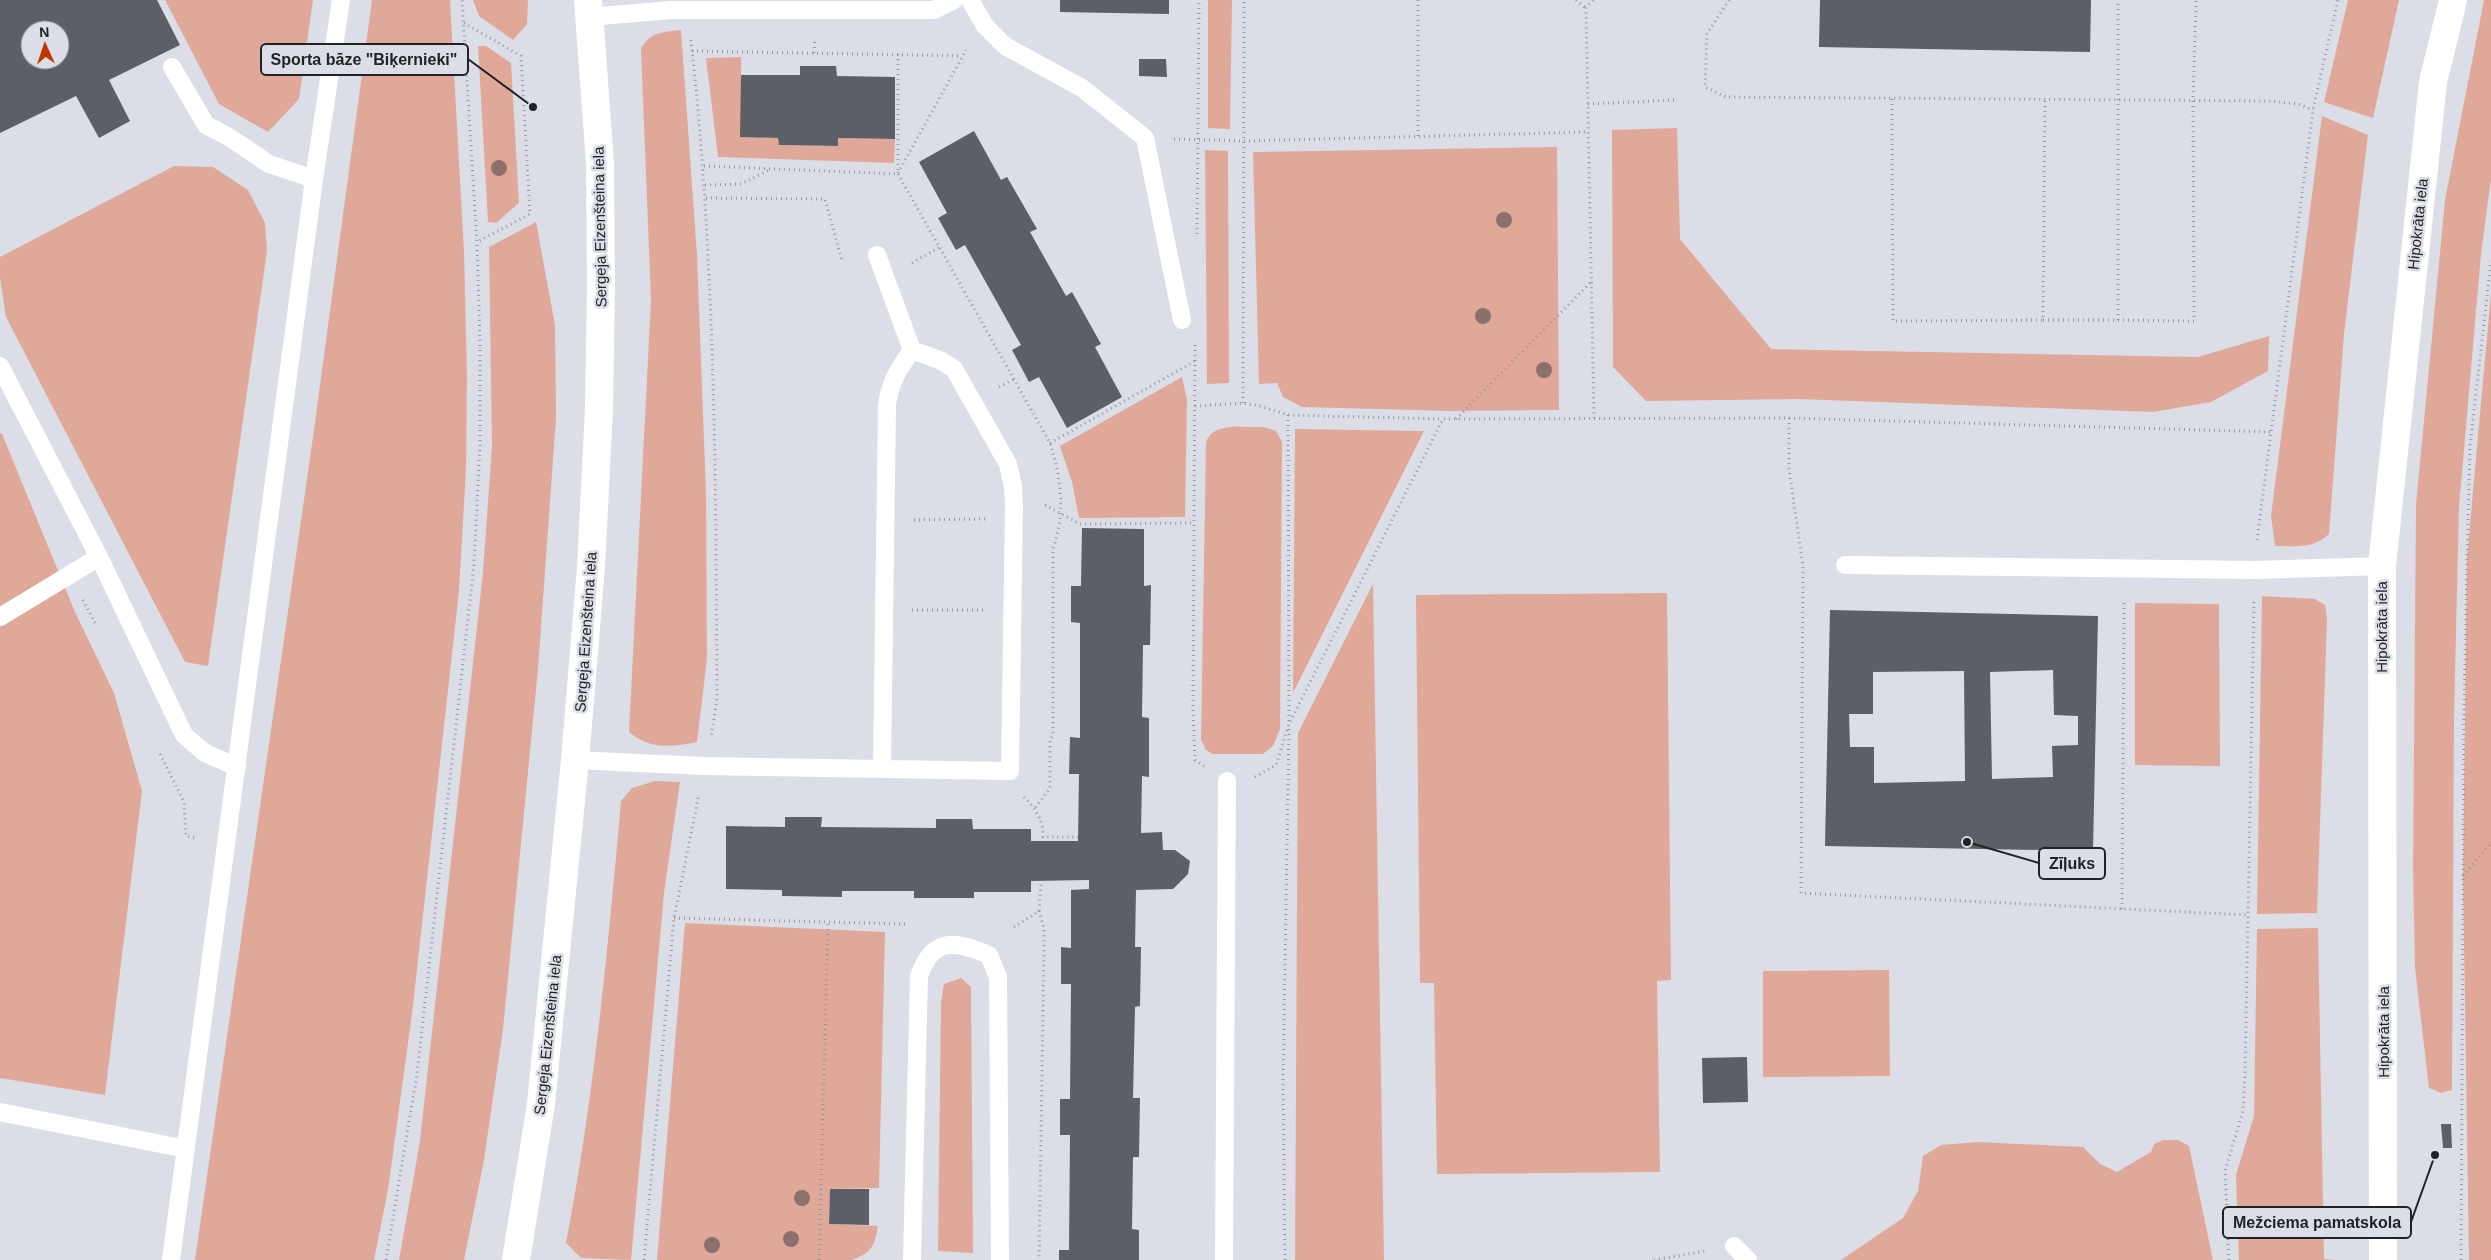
<svg xmlns="http://www.w3.org/2000/svg" width="2491" height="1260" font-family="Helvetica,sans-serif">
	<rect width="100%" height="100%" fill="#dbdee7"/>
	<path fill="#e0a898" d="M 165,0 L 313,0 L 299,99 L 268,132 L 219,104 Z
		M 372,0 L 450,0 L 464,252 L 467,375 L 466,469 L 459,591 L 412,1014 L 388,1190 L 374,1260 L 195,1260 L 313,437 Z
		M 473,0 L 528,0 L 527,24 L 513,40 L 479,16 Z
		M 1208,0 L 1232,0 L 1230,129 L 1208,128 Z
		M 2348,0 L 2399,0 L 2373,118 L 2324,102 Z
		M 2484,0 L 2491,0 L 2491,179 L 2481,254 L 2459,507 L 2454,718 L 2452,1090 L 2441,1093 L 2429,1088 L 2415,968 L 2413,868 L 2416,505 L 2445,200 Z
		M 681,30 L 697,255 L 706,493 L 707,659 L 697,742 C 672,747 650,750 629,732 L 651,300 L 641,49 C 649,32 664,32 681,30 Z
		M 478,46 L 486,46 L 511,63 L 519,203 L 496,223 L 488,222 Z
		M 741,57 L 741,137 L 778,138 L 779,145 L 837,146 L 838,138 L 895,139 L 894,163 L 718,157 L 706,58 Z
		M 2322,116 L 2368,135 L 2344,334 L 2329,534 C 2314,549 2295,546 2275,546 L 2271,516 Z
		M 1677,128 L 1680,239 L 1771,349 L 2198,357 L 2269,336 L 2268,371 L 2211,402 L 2153,412 L 1798,399 L 1646,401 L 1613,367 L 1612,130 Z
		M 1557,147 L 1559,410 L 1451,411 L 1302,407 L 1283,397 L 1277,383 L 1259,384 L 1253,152 Z
		M 1205,150 L 1228,151 L 1229,383 L 1207,384 Z
		M 174,166 L 213,167 L 248,190 L 265,223 L 267,251 L 208,666 L 185,662 L 6,317 L 0,278 L 0,257 Z
		M 536,222 L 555,325 L 556,418 L 538,669 L 503,1029 L 484,1160 L 464,1260 L 399,1260 L 420,1141 L 483,572 L 492,447 L 489,247 Z
		M 2491,293 L 2491,1260 L 2469,1260 L 2463,877 L 2467,557 Z
		M 1182,377 L 1187,400 L 1185,517 L 1079,518 L 1072,482 L 1060,446 Z
		M 1263,427 L 1276,431 L 1282,442 L 1280,729 L 1273,746 L 1263,754 L 1213,754 L 1206,750 L 1201,740 L 1206,443 C 1212,421 1244,428 1263,427 Z
		M 1295,429 L 1424,431 L 1293,693 Z
		M 0,433 L 2,434 L 75,612 L 114,693 L 142,791 L 105,1095 L 0,1078 Z
		M 1373,584 L 1384,1260 L 1295,1260 L 1298,733 Z
		M 1667,593 L 1671,980 L 1657,981 L 1660,1172 L 1437,1174 L 1434,983 L 1420,983 L 1416,595 Z
		M 2262,596 L 2315,599 L 2325,605 L 2327,618 L 2317,913 L 2257,914 Z
		M 2135,603 L 2219,604 L 2220,766 L 2135,765 Z
		M 655,781 L 680,782 L 664,893 L 631,1260 L 581,1258 L 566,1243 C 594,1097 608,949 621,801 L 632,788 Z
		M 685,923 L 885,932 L 879,1188 L 830,1189 L 829,1224 L 878,1226 C 874,1246 873,1252 852,1260 L 657,1260 Z
		M 2318,928 L 2324,1259 L 2335,1260 L 2239,1260 L 2236,1175 L 2254,1116 L 2257,929 Z
		M 1889,970 L 1890,1076 L 1763,1077 L 1763,971 Z
		M 961,978 L 971,987 L 973,1253 L 938,1251 L 941,1002 L 944,984 Z
		M 2164,1140 L 2178,1140 L 2189,1146 L 2213,1260 L 1841,1260 L 1903,1218 L 1918,1191 L 1923,1156 L 1941,1145 L 1979,1142 L 2083,1147 L 2100,1164 L 2117,1172 L 2151,1152 L 2154,1144 Z"/>
	<path fill="#5c5f66" fill-rule="evenodd" d="M 0,0 L 157,0 L 180,45 L 109,80 L 130,121 L 99,138 L 76,96 L 0,133 ZM 30,30 L 60,30 L 60,60 L 30,60 Z
		M 1060,0 L 1169,0 L 1169,14 L 1060,12 Z
		M 1820,0 L 2091,0 L 2090,52 L 1819,47 Z
		M 1139,59 L 1166,59 L 1167,77 L 1139,76 Z
		M 800,66 L 836,66 L 837,76 L 895,77 L 895,139 L 838,138 L 838,146 L 779,145 L 778,138 L 740,137 L 741,75 L 800,75 Z
		M 974,131 L 1001,180 L 1007,177 L 1037,229 L 1030,232 L 1066,296 L 1072,292 L 1101,344 L 1095,347 L 1122,397 L 1067,428 L 1039,377 L 1029,382 L 1012,350 L 1021,345 L 965,245 L 956,250 L 938,218 L 947,213 L 919,162 Z
		M 1082,528 L 1144,529 L 1144,586 L 1151,585 L 1150,645 L 1143,645 L 1142,717 L 1149,718 L 1149,777 L 1142,776 L 1141,833 L 1162,832 L 1163,850 L 1175,850 L 1190,861 L 1188,874 L 1173,889 L 1136,890 L 1135,947 L 1141,947 L 1140,1006 L 1135,1007 L 1133,1098 L 1140,1098 L 1139,1157 L 1133,1157 L 1132,1229 L 1139,1230 L 1139,1260 L 1059,1260 L 1059,1250 L 1069,1250 L 1070,1135 L 1060,1135 L 1060,1099 L 1070,1099 L 1071,984 L 1061,984 L 1061,947 L 1071,948 L 1071,890 L 1089,889 L 1089,880 L 1031,881 L 1031,892 L 974,892 L 974,898 L 914,898 L 914,891 L 842,891 L 842,897 L 782,896 L 782,890 L 726,889 L 726,826 L 785,827 L 785,817 L 822,817 L 821,827 L 936,828 L 936,819 L 972,819 L 973,829 L 1031,829 L 1031,841 L 1078,841 L 1079,774 L 1069,774 L 1070,737 L 1080,738 L 1080,623 L 1071,622 L 1071,586 L 1081,586 Z
		M 1830,610 L 2098,616 L 2093,851 L 1825,846 ZM 2053,670 L 2054,715 L 2078,716 L 2078,745 L 2052,746 L 2053,777 L 1992,779 L 1990,672 ZM 1964,671 L 1965,781 L 1874,783 L 1874,747 L 1850,747 L 1849,714 L 1873,714 L 1873,672 Z
		M 1747,1057 L 1748,1102 L 1703,1103 L 1702,1058 Z
		M 2441,1124 L 2451,1124 L 2452,1148 L 2443,1148 Z
		M 830,1189 L 869,1189 L 869,1225 L 829,1224 Z"/>
	<g fill="none" stroke-linecap="round" stroke-linejoin="round">
		<path stroke="#9698a0" stroke-width="3" stroke-dasharray="1 4" stroke-linecap="butt" d="M 1418,0 L 1418,137
			M 1576,0 L 1586,8
			M 1593,0 L 1586,8 L 1594,418
			M 1729,0 L 1707,34 L 1705,87 L 1726,97 L 2271,101 L 2298,104 L 2313,110
			M 464,23 L 521,56 L 530,214 L 477,242
			M 691,40 C 715,259 716,479 717,699 L 711,737
			M 692,51 L 962,56
			M 814,53 L 815,38
			M 898,54 L 898,174 L 1050,443 C 1061,477 1066,513 1053,548 L 1053,734 L 1050,740 L 1050,788 L 1035,808
			M 1892,99 L 1893,321 L 2043,320 L 2045,98
			M 1588,104 L 1677,100
			M 1174,139 L 1243,141 L 1589,132
			M 704,166 L 898,174
			M 898,173 L 966,50
			M 705,185 L 741,184 L 771,169
			M 706,198 L 825,199 L 842,261
			M 1197,234 L 1199,0
			M 912,263 L 940,247
			M 2043,320 L 2118,320 L 2118,0
			M 2118,320 L 2194,321 L 2193,101 L 2196,0
			M 1195,345 L 1193,711 L 1195,760 L 1204,766
			M 999,387 L 1014,379
			M 1243,403 L 1244,0
			M 1195,406 L 1243,403 L 1260,406 L 1288,415 L 1443,419
			M 1288,415 L 1289,722
			M 1789,418 L 1789,469 L 1803,567 L 1801,893 L 2248,915
			M 1456,419 L 1592,281
			M 1050,443 L 1195,361
			M 1045,505 L 1080,524 L 1193,523
			M 914,520 L 985,519
			M 2257,540 L 2313,110 L 2338,0
			M 83,600 L 95,623
			M 912,610 L 984,610
			M 160,754 L 184,802 L 186,836 L 197,838
			M 1255,777 L 1276,765 L 1289,724 L 1443,419 L 1789,418 L 2271,432
			M 1024,797 C 1035,808 1044,821 1043,837 L 1078,837
			M 2463,876 L 2491,843
			M 2122,909 L 2124,599
			M 1039,911 L 1044,928 L 1044,945 L 1039,1260
			M 674,918 L 905,924
			M 1014,927 L 1039,911 L 1041,881
			M 386,1260 L 417,1074 L 474,564 L 480,445 L 480,343 L 477,243 L 462,0
			M 644,1260 L 674,918 L 699,794
			M 819,1260 L 828,922
			M 1285,1260 L 1283,1084 L 1289,729
			M 1654,1260 L 1705,1251
			M 2229,1260 L 2225,1171 L 2243,1111 L 2245,1076 L 2254,598
			M 2461,1260 L 2464,715 L 2467,557 L 2470,446 L 2491,261"/>
		<path stroke="#fff" stroke-width="18" d="M 970,0 L 985,26 L 1005,46 L 1082,88 L 1145,138 L 1182,320
			M 589,17 L 671,10 L 934,10 L 954,0
			M 172,67 L 206,125 L 229,137 L 269,164 L 314,179
			M 0,366 L 99,557 L 184,735 L 205,753 L 237,767
			M 1845,565 L 2254,570 L 2382,566
			M 0,617 L 99,557
			M 575,760 L 705,766 L 1010,771 L 1014,505 L 1013,486 L 1008,464 L 954,369 L 942,361 L 912,350 L 877,255
			M 882,768 L 887,405 C 890,382 899,368 912,350
			M 0,1112 L 186,1149
			M 1734,1246 L 1748,1260
			M 171,1260 L 314,179 L 341,0
			M 912,1260 L 919,976 C 933,936 955,941 989,955 L 998,977 L 1000,1260
			M 1224,1260 L 1227,781"/>
		<path stroke="#fff" stroke-width="28" d="M 516,1260 L 541,1104 L 575,760 L 591,567 L 599,409 L 601,286 L 600,163 L 588,0
			M 2383,1260 L 2382,566 L 2433,82 L 2453,0"/>
	</g>
	<g fill="#8b706c">
		<circle cx="499" cy="168" r="8"/>
		<circle cx="1504" cy="220" r="8"/>
		<circle cx="1483" cy="316" r="8"/>
		<circle cx="1544" cy="370" r="8"/>
		<circle cx="802" cy="1198" r="8"/>
		<circle cx="791" cy="1239" r="8"/>
		<circle cx="712" cy="1245" r="8"/>
	</g>
	<g text-anchor="middle" stroke-width="5" stroke-linejoin="round" paint-order="stroke">
		<g font-size="15" fill="#212226" stroke="#dbdee7">
			<text transform="translate(2418 224) rotate(-84)" y="5">Hipokrāta iela</text>
			<text transform="translate(600 227) rotate(-91)" y="5">Sergeja Eizenšteina iela</text>
			<text transform="translate(2382 627) rotate(-90)" y="5">Hipokrāta iela</text>
			<text transform="translate(586 632) rotate(-86)" y="5">Sergeja Eizenšteina iela</text>
			<text transform="translate(2384 1032) rotate(-90)" y="5">Hipokrāta iela</text>
			<text transform="translate(548 1035) rotate(-84)" y="5">Sergeja Eizenšteina iela</text>
		</g>
	</g>
	<path fill="none" stroke="#212226" stroke-width="2" d="M533 107L468 59M1967 842L2039 863M2435 1155L2411 1222"/>
	<g fill="#212226" stroke="#dbdee7" stroke-width="2">
		<circle cx="533" cy="107" r="5"/>
		<circle cx="1967" cy="842" r="5"/>
		<circle cx="2435" cy="1155" r="5"/>
	</g>
	<g fill="#dbdee7" stroke="#212226" stroke-width="2">
		<rect x="261" y="44" width="207" height="31" rx="5"/>
		<rect x="2039" y="848" width="66" height="31" rx="5"/>
		<rect x="2223" y="1207" width="188" height="31" rx="5"/>
	</g>
	<g font-size="16" text-anchor="middle" font-weight="bold" fill="#212226">
		<text x="364" y="65">Sporta bāze "Biķernieki"</text>
		<text x="2072" y="869">Zīļuks</text>
		<text x="2317" y="1228">Mežciema pamatskola</text>
	</g>
	<g transform="translate(45 45) rotate(357)"><circle r="24" fill="#dbdee7" stroke="#91939a"/>
	<path d="M0-4L9 19L0 12L-9 19Z" fill="#be3600"/>
	<text y="-8" font-size="14" font-weight="bold" text-anchor="middle" fill="#212226">N</text>
	</g>
</svg>
